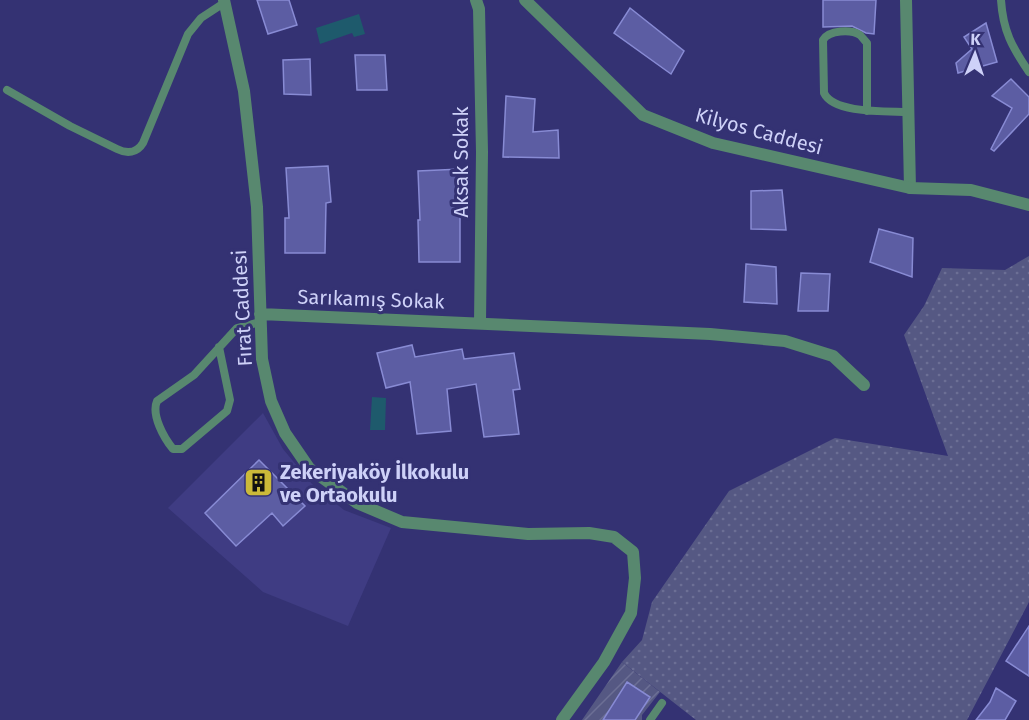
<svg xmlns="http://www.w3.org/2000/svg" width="1029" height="720" font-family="'Fira Sans',sans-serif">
	<defs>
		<pattern id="grass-dots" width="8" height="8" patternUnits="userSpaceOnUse" patternTransform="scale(1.5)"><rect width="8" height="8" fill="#555883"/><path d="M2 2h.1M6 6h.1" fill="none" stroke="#6c6f95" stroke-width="1.8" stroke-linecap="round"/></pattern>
		<pattern id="garden-furrows" width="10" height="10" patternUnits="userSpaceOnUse" patternTransform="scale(1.5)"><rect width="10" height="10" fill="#555883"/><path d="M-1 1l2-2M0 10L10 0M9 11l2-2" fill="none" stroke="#6c6f95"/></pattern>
	</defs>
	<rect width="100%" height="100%" fill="#343273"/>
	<path fill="#3f3c83" d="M 263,413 L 283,449 L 312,484 L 344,510 L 391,528 L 348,626 L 263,592 L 168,508 Z"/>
	<path fill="url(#grass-dots)" d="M 1029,256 L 1029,602 L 967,720 L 696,720 L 622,662 L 642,640 L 652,602 L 729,491 L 835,438 L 948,456 L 904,335 L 924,306 L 942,268 L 1005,270 Z"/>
	<path fill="url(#garden-furrows)" d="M 622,662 L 660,692 L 642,715 L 642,720 L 582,720 Z"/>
	<path fill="#1e5a6c" d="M 359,14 L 365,34 L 354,37 L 352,33 L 320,44 L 316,28 Z
		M 372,397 L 386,398 L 385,430 L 370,430 Z"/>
	<path fill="#5c5da3" stroke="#888bd4" stroke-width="1.5" d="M 257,0 L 289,0 L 297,25 L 268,34 Z
		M 823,0 L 876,0 L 874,34 L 866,33 L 852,26 L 823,27 Z
		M 630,8 L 684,51 L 671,74 L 614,33 Z
		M 986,23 L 997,62 L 958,73 L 956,63 L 972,49 L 964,37 Z
		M 355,55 L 385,55 L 387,90 L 357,90 Z
		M 310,59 L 311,95 L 284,94 L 283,60 Z
		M 1011,79 L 1029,97 L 1029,114 L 994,151 L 991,149 L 1012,108 L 992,96 Z
		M 506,96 L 535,99 L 533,132 L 558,130 L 559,158 L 503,157 Z
		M 328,166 L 331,202 L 326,203 L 325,253 L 285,253 L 285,218 L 289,218 L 286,168 Z
		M 461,169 L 462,209 L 460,209 L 460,262 L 419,262 L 418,220 L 420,220 L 418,171 Z
		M 782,190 L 786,230 L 751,229 L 751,191 Z
		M 879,229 L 913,238 L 912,277 L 870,262 Z
		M 746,264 L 776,267 L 777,304 L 744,302 Z
		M 801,273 L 830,274 L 828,311 L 798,311 Z
		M 412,345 L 415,357 L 462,349 L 464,359 L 514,353 L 520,389 L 513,390 L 519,434 L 484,437 L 476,384 L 447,389 L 451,431 L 417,434 L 410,382 L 386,388 L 377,353 Z
		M 259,460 L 305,506 L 283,526 L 272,513 L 236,546 L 205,513 Z
		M 1029,626 L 1029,676 L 1006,661 Z
		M 627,682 L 650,697 L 635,720 L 603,720 Z
		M 996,688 L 1016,701 L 1005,720 L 976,720 L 990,702 Z"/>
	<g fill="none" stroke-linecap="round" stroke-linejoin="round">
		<path stroke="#58886f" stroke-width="8" d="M 1001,0 C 1003,31 1012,47 1029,72
			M 7,90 L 70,126 L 117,149 C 127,154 137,153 143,143 L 188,34 L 201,18 L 224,3
			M 867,111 L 867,43 C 865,41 862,37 860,35 C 851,29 829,30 823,40 L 824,93 C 834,114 887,111 908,112
			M 219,347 L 230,400 L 227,411 L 182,449 L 173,449 C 164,438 151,415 157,401 L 194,375 L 237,328 L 260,322
			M 650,720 L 662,703"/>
		<path stroke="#58886f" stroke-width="12" d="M 224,0 L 244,91 L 257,207 L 262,359 L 271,401 L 285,433 L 309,468 L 357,503 L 402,522 L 528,534 L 589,533 L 614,537 L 633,552 L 635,578 L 631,613 L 604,662 L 562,720
			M 476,0 L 479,9 L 482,152 L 480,323
			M 906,0 L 910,188
			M 260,314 L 710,334 L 785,341 L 833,356 L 864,385"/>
		<path stroke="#58886f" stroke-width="12" d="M 525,0 L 643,115 L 713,143 L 910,188 L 971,190 L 1029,205"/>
	</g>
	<defs>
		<symbol id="building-square" viewBox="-11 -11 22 22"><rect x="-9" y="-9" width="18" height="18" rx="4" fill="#cbb939" stroke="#343273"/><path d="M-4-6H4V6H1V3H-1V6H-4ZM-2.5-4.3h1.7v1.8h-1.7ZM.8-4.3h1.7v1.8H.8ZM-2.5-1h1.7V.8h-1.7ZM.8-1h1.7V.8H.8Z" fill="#111"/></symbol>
	</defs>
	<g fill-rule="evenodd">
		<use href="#building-square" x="242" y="466" width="33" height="33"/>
	</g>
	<g text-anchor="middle" stroke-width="6" stroke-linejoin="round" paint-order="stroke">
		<g font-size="20" fill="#ced1f8" stroke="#343273">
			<text transform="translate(759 131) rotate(15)" y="7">Kilyos Caddesi</text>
			<text transform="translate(461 162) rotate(-90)" y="7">Aksak Sokak</text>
			<text transform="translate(371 299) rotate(2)" y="7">Sarıkamış Sokak</text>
			<text transform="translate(242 308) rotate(-93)" y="7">Fırat Caddesi</text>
		</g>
		<g font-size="20" font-weight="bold" fill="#ced1f8" stroke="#343273" text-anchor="start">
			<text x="280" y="479">Zekeriyaköy İlkokulu<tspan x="280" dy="23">ve Ortaokulu</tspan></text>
		</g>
	</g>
	<g transform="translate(975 54) rotate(2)" stroke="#343273" stroke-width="4.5" paint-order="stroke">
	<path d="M0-4.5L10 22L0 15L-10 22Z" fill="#ced1f8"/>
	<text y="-9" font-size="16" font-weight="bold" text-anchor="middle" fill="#ced1f8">K</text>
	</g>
</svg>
